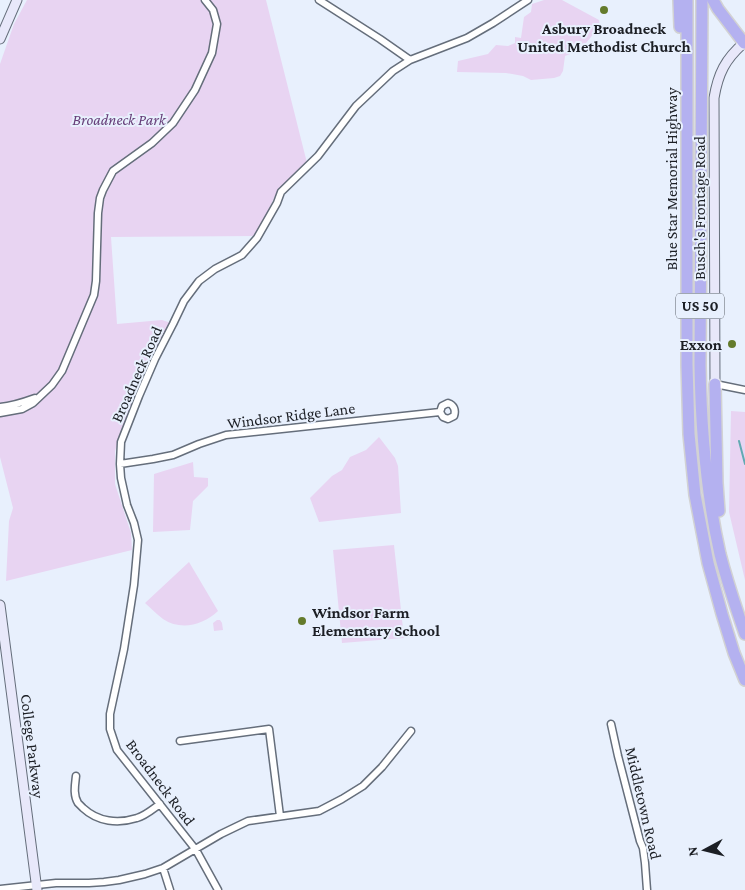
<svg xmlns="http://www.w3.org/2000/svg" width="745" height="890" font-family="'Crimson Pro',serif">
	<rect width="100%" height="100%" fill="#e8f0fd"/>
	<path fill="#e8d4f2" d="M 27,0 L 266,0 L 307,163 L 276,194 L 256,236 L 111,237 L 117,324 L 162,320 L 171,323 L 122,429 L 115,451 L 115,484 L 131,533 L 132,550 L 6,581 L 9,521 L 13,508 L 0,457 L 0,64 L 14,24 Z
		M 544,0 L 562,0 L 599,20 L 600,26 L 586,43 L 574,46 L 573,53 L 565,56 L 563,71 L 560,76 L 554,78 L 531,80 L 523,76 L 506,73 L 457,72 L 458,61 L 488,54 L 496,45 L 508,46 L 515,43 L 515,37 L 521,38 L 524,17 L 531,12 L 532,4 Z
		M 731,411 L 745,412 L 745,580 L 729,512 Z
		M 379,437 L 395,458 L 398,466 L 401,513 L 319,522 L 310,498 L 332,476 L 342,470 L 350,457 L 366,450 Z
		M 193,462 L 194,477 L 208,478 L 208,486 L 193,501 L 190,530 L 153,532 L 154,474 Z
		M 394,545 L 404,638 L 342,643 L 333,550 Z
		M 189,562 L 218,611 C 203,625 181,631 163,619 C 156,614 151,608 145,603 Z
		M 217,620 L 220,620 L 222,623 L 223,630 L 214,631 L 213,623 Z"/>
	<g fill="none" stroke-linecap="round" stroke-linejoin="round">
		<path stroke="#61aab2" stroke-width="2" d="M 739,441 L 745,464"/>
		<defs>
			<path id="street" d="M 319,0 L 380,39 L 410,60
				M 715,384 L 745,390
				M 0,407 C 12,406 24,402 35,398
				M 0,413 L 22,409 L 33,403 L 52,385 L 62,371 L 94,295 L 96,281 L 98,213 L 100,198 L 103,190 L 113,171 L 152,143 L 173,123 L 195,90 L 212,53 L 217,24 L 213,10 L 205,0
				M 120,464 L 153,459 L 173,455 L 199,444 L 226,435 L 440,412 L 443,417 L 448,419 L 454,416 C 456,410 454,405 448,403 L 442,406 L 440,412
				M 611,724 L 618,756 L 640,841 L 643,848 L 645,863 L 647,890
				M 180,741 L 269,729 L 280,816
				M 76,776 C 75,785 73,795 78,803 C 78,803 83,808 83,808 C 98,822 118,824 137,818 C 145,816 153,809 160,804
				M 163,868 L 170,890
				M 0,889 L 56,883 L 89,883 L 104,882 L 119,880 L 145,874 L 163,868 L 221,834 L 248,821 L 319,811 L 342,799 L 363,786 L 382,767 L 411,731
				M 218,890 L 196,850 L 117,750 L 110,729 L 110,714 L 124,649 L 134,585 L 138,540 L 134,523 L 127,505 L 121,478 L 120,464 L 121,442 L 139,396 L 155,359 L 173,324 L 184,301 L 199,281 L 215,269 L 242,255 L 257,238 L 277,203 L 281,192 L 318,156 L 356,106 L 393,71 L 410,60 L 467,38 L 493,23 L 528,0"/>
			<path id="secondary" d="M 0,39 L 17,0
				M 715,384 L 714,98 C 718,74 725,59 745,42
				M 0,605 L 37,890"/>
			<path id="highway" d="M 679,0 L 680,27
				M 687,0 L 687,365 L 689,434 L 695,495 L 708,563 L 722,614 L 734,653 L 745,680
				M 702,0 L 700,365 C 701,428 706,492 720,554 C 727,581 736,608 745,634
				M 713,0 L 718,9 L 744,43
				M 715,384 L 717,483 L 719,511"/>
		</defs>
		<use href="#street" stroke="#656e7b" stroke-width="9"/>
		<use href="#secondary" stroke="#656e7b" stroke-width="11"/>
		<use href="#highway" stroke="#d2d2d3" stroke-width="14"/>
		<use href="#street" stroke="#fff" stroke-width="6"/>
		<use href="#secondary" stroke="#e8e8fa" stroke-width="9"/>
		<use href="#highway" stroke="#b4b1f0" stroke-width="11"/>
	</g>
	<g fill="#647b2c" stroke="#e8f0fd" stroke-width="2">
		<circle cx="604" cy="10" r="5"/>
		<circle cx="732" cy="344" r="5"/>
		<circle cx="302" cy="621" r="5"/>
	</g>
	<g text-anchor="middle" stroke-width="4" stroke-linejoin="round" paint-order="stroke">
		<rect fill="#e8f0fd" stroke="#595e66" stroke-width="1" x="676" y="293.5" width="48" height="25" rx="4"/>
		<g font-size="15" font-weight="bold" fill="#1c1f25">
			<text x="700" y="311">US 50</text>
		</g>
		<g font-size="16" font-weight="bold" fill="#1c1f25" stroke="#e8f0fd">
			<text x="604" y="34">Asbury Broadneck<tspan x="604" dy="18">United Methodist Church</tspan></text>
			<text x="722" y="350" text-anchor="end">Exxon</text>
			<text x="312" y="618" text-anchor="start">Windsor Farm<tspan x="312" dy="18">Elementary School</tspan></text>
		</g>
		<g font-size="16" font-style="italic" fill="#663e79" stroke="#e8f0fd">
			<text x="119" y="125">Broadneck Park</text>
		</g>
		<g font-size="16" fill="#1c1f25" stroke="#e8f0fd">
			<text transform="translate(671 179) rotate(-90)" y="6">Blue Star Memorial Highway</text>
			<text transform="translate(699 208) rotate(-90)" y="6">Busch's Frontage Road</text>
			<text transform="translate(136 374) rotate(-66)" y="6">Broadneck Road</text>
			<text transform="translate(291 415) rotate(-7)" y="6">Windsor Ridge Lane</text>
			<text transform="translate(33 746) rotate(83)" y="6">College Parkway</text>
			<text transform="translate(161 782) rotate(53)" y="6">Broadneck Road</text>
			<text transform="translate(644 803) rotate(77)" y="6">Middletown Road</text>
		</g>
	</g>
	<g transform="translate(705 850) rotate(263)" stroke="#e8f0fd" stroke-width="4" paint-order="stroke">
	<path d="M0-4L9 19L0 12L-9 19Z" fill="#1c1f25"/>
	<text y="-8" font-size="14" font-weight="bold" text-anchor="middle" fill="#1c1f25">N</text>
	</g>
</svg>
